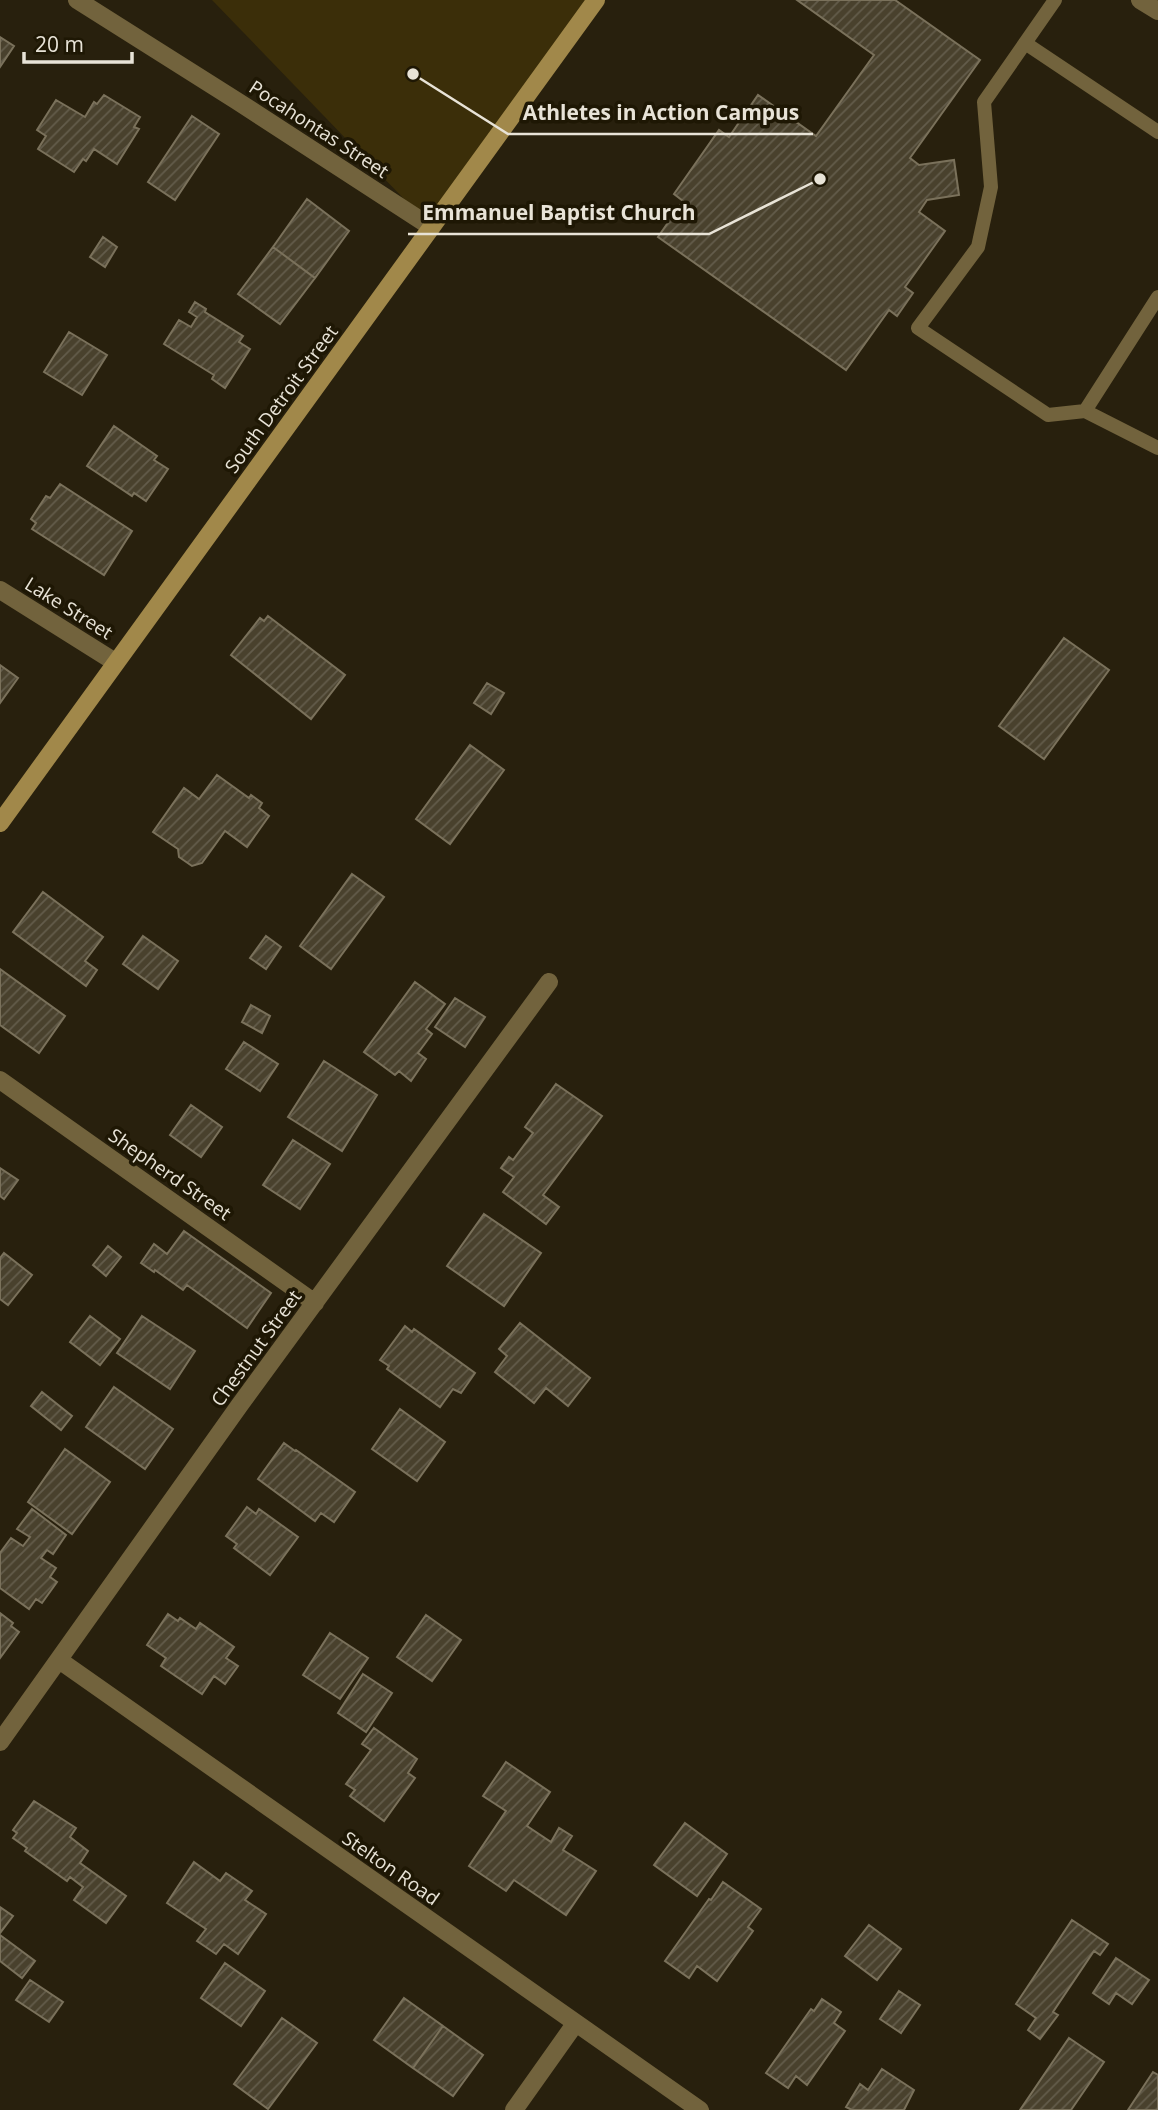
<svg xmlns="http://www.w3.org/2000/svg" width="1158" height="2110" font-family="'Open Sans',sans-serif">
	<defs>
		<pattern id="building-hatch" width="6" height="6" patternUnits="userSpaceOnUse" patternTransform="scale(1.75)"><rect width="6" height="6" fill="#49412d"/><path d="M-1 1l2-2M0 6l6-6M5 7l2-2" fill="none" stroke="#635c4b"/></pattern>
	</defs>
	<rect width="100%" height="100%" fill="#28200d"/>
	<path fill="#3b2e09" d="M 212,0 L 596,0 L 431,227 Z"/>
	<path fill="url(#building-hatch)" stroke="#7a715b" stroke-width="2" d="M 797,0 L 895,0 L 980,60 L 910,158 L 919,165 L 954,160 L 959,195 L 927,200 L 919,212 L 945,231 L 905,287 L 913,293 L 897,316 L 889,310 L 846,370 L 658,237 L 683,201 L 674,194 L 719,130 L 729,137 L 758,95 L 816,136 L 874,55 Z
		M 0,37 L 14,46 L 0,67 Z
		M 104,95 L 140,117 L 134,127 L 139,129 L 117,164 L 94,149 L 86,161 L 83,159 L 74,172 L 38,149 L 46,136 L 37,130 L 56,100 L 85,117 L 94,102 L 97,104 Z
		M 192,116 L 219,134 L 175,200 L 148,182 Z
		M 307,199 L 349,231 L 315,278 L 273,247 Z
		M 103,237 L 117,247 L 105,267 L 90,257 Z
		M 273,247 L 315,278 L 280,324 L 238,294 Z
		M 195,302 L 206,309 L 205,312 L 243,336 L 239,342 L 250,349 L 225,388 L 212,379 L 214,375 L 164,344 L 179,320 L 191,327 L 197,317 L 189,312 Z
		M 69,332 L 107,355 L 82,395 L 44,372 Z
		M 114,426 L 157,456 L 154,460 L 168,469 L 146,501 L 134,493 L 132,496 L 87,466 Z
		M 60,484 L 132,531 L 104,575 L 32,529 L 36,523 L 31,519 L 46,496 L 50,498 Z
		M 268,616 L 345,675 L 311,719 L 231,655 L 260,618 L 264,621 Z
		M 1064,638 L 1109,670 L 1044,759 L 999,726 Z
		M 0,665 L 18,678 L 0,703 Z
		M 487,683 L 504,693 L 491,714 L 474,703 Z
		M 470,745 L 504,770 L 450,844 L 416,819 Z
		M 217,775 L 249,798 L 251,795 L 262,803 L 259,808 L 269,816 L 247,847 L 225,831 L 202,863 L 192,866 L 179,857 L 178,849 L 153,832 L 184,788 L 199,799 Z
		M 352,874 L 384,897 L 331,969 L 300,946 Z
		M 43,892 L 103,937 L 85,961 L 97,970 L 86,986 L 13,932 Z
		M 143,936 L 178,961 L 158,989 L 123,964 Z
		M 266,936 L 281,947 L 266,969 L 250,958 Z
		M 0,969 L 65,1016 L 39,1053 L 0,1025 Z
		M 415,982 L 445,1004 L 426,1029 L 432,1034 L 418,1053 L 426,1059 L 411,1081 L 399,1071 L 395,1075 L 364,1052 Z
		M 455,998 L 485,1017 L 465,1047 L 435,1027 Z
		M 251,1005 L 270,1016 L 262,1033 L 242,1022 Z
		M 244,1042 L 278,1064 L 260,1091 L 226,1069 Z
		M 324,1061 L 377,1095 L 342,1151 L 288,1117 Z
		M 556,1084 L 602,1116 L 543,1195 L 559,1207 L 546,1224 L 503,1192 L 514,1177 L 501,1168 L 509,1157 L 513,1160 L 533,1133 L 525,1127 Z
		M 191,1105 L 222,1127 L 201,1157 L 170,1135 Z
		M 293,1140 L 330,1164 L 300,1209 L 263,1185 Z
		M 0,1168 L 18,1180 L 4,1199 L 0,1196 Z
		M 484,1214 L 541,1253 L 504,1306 L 447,1266 Z
		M 184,1231 L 271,1293 L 247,1328 L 187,1285 L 183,1290 L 155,1270 L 154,1272 L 141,1263 L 154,1244 L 167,1254 Z
		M 108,1246 L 121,1257 L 106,1276 L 93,1265 Z
		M 4,1253 L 32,1275 L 8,1305 L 0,1299 L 0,1258 Z
		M 90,1316 L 120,1339 L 100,1365 L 70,1342 Z
		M 142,1316 L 195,1351 L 170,1389 L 117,1353 Z
		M 520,1323 L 590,1378 L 568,1406 L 546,1388 L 534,1403 L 495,1372 L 507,1356 L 499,1349 Z
		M 405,1326 L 412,1332 L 414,1329 L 475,1373 L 461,1393 L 453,1389 L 440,1407 L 387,1369 L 389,1366 L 380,1360 Z
		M 114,1387 L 173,1429 L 145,1469 L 86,1427 Z
		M 42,1392 L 72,1416 L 61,1430 L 31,1406 Z
		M 400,1409 L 445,1442 L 417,1481 L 372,1449 Z
		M 284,1443 L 295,1451 L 296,1450 L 355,1492 L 334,1522 L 321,1513 L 315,1521 L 258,1479 Z
		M 65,1449 L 110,1482 L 72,1534 L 28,1502 Z
		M 247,1507 L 256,1514 L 259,1509 L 298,1537 L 270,1575 L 234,1548 L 237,1544 L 226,1536 Z
		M 32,1509 L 66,1535 L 53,1554 L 47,1550 L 41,1558 L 56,1568 L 50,1577 L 57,1582 L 42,1603 L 36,1599 L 29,1609 L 0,1588 L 0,1553 L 11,1538 L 23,1546 L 30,1537 L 17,1529 Z
		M 0,1613 L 13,1623 L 11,1626 L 19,1632 L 0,1658 Z
		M 168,1614 L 178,1621 L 180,1618 L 196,1629 L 200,1623 L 234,1647 L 226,1658 L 238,1666 L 225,1684 L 214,1676 L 202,1694 L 161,1666 L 166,1658 L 147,1645 Z
		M 426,1615 L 461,1640 L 432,1681 L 397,1657 Z
		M 330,1633 L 368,1658 L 340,1699 L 303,1675 Z
		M 363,1674 L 392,1693 L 366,1732 L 338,1713 Z
		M 374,1728 L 417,1759 L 408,1773 L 415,1778 L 384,1821 L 350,1796 L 355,1790 L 346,1784 L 371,1750 L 362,1744 Z
		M 506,1762 L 550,1792 L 527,1826 L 551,1842 L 559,1828 L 572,1836 L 563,1850 L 596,1871 L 566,1915 L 514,1880 L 506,1891 L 469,1866 L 506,1811 L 483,1796 Z
		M 34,1801 L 76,1828 L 70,1837 L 88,1851 L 80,1863 L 126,1896 L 106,1923 L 74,1900 L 83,1887 L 70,1877 L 67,1881 L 25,1851 L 27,1848 L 13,1838 L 17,1833 L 13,1830 Z
		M 685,1823 L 727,1854 L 697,1896 L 654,1865 Z
		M 194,1862 L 220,1881 L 226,1873 L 252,1891 L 245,1900 L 266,1914 L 238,1954 L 224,1944 L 216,1954 L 197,1941 L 206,1929 L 167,1903 Z
		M 723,1882 L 761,1909 L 748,1927 L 753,1931 L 717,1981 L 697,1966 L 689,1978 L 665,1961 L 709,1899 L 711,1900 Z
		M 0,1907 L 13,1916 L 0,1933 Z
		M 1072,1920 L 1108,1944 L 1100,1955 L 1094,1951 L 1053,2012 L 1058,2015 L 1040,2039 L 1028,2030 L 1036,2018 L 1016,2004 Z
		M 869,1925 L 901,1949 L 877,1980 L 845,1956 Z
		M 0,1935 L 35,1961 L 22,1978 L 0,1961 Z
		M 1116,1958 L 1149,1980 L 1132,2004 L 1116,1993 L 1109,2004 L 1093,1993 Z
		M 225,1963 L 265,1991 L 241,2026 L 201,1998 Z
		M 30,1980 L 63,2002 L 49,2022 L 16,2000 Z
		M 899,1991 L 920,2005 L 901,2033 L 880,2019 Z
		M 404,1998 L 443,2026 L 413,2068 L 374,2040 Z
		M 822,1999 L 841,2012 L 834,2023 L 845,2031 L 807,2085 L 796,2076 L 788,2088 L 766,2073 L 811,2009 L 814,2011 Z
		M 282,2018 L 317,2043 L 268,2109 L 234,2084 Z
		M 443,2026 L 483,2055 L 453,2096 L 413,2068 Z
		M 1069,2038 L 1104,2062 L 1071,2110 L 1020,2110 Z
		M 882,2069 L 914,2090 L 904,2110 L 852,2110 L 846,2107 L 860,2084 L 868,2090 Z
		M 1153,2072 L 1158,2075 L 1158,2110 L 1128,2110 Z"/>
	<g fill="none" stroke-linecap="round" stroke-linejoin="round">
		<path stroke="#72633d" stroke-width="14" d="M 1055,0 L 984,102 L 991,187 L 978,247 L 918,328 L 1048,415 L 1085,411 L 1158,297
			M 1025,43 L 1158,132
			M 1085,411 L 1158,448"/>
		<path stroke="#72633d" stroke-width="18" d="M 77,0 L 237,101 L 431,227
			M 1140,0 L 1158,11
			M 0,590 L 115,662
			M 0,1080 L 315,1303
			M 59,1660 L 700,2110
			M 0,1742 L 239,1406 L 549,982
			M 514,2110 L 575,2024"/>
		<path stroke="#a1884a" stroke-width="18" d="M 0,823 L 596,0"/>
	</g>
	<g text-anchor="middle" stroke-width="7" stroke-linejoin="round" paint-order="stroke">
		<g font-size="19" fill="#e8e3d7" stroke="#1e1704">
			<text transform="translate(319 129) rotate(33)" y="7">Pocahontas Street</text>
			<text transform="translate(281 399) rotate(-54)" y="7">South Detroit Street</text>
			<text transform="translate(69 608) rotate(32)" y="7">Lake Street</text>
			<text transform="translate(170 1174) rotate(35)" y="7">Shepherd Street</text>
			<text transform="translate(256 1348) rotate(-54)" y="7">Chestnut Street</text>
			<text transform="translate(391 1868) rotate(35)" y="7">Stelton Road</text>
		</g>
	</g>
	<path fill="none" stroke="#e8e3d7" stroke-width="2.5" d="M413 74L508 134H813M820 179L709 234H408"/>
	<g fill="#e8e3d7" stroke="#1e1704" stroke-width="2.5">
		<circle cx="413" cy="74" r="7"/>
		<circle cx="820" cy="179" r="7"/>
	</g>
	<g font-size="21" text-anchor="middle" font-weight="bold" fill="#e8e3d7" stroke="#1e1704" stroke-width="7" stroke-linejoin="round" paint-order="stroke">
		<text x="661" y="120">Athletes in Action Campus</text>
		<text x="559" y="220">Emmanuel Baptist Church</text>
	</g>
	<path d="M24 52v10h108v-10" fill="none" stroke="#e8e3d7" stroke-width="3.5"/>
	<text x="35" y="52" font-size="21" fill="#e8e3d7" stroke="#1e1704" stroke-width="5" paint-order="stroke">20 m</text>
</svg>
